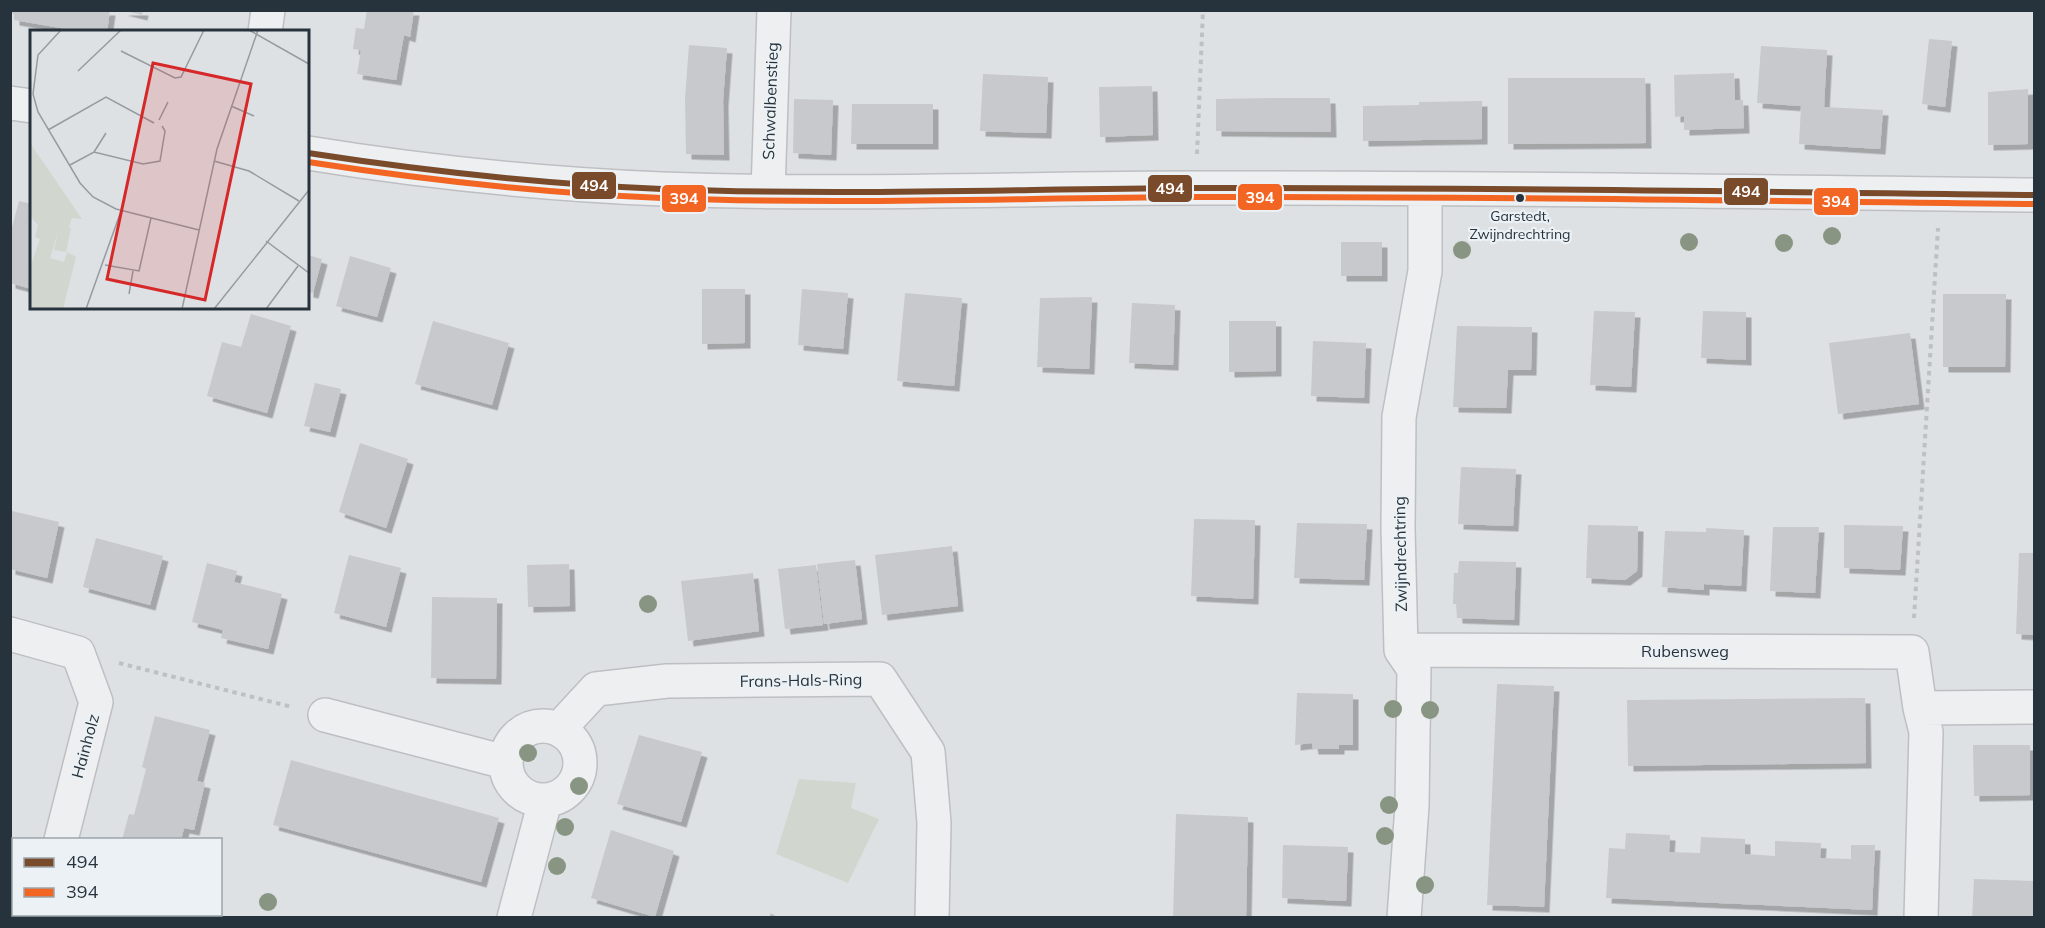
<svg xmlns="http://www.w3.org/2000/svg" width="2045" height="928" font-family="Mulish,sans-serif">
	<defs>
		<filter id="shadow"><feDropShadow dx="5.5" dy="5.5" stdDeviation="0" flood-color="#0004"/></filter>
	</defs>
	<rect width="100%" height="100%" fill="#dee1e4"/>
	<path fill="#d1d7cf" d="M 799,779 L 856,783 L 851,808 L 879,819 L 848,883 L 776,854 Z"/>
	<path fill="#c7c9cc" filter="url(#shadow)" d="M 10,10 L 110,10 L 107,32 L 84,32 L 14,20 L 14,14 L 10,13 Z
		M 122,10 L 143,10 L 142,15 Z
		M 367,10 L 414,10 L 410,37 L 404,35 L 396,80 L 357,74 L 361,50 L 353,49 L 356,28 L 364,29 Z
		M 1929,39 L 1952,41 L 1945,107 L 1922,104 Z
		M 689,45 L 727,48 L 723,101 L 724,155 L 686,154 L 685,98 Z
		M 1761,46 L 1827,50 L 1824,107 L 1883,110 L 1880,149 L 1799,144 L 1801,106 L 1757,103 Z
		M 1734,73 L 1735,100 L 1743,100 L 1744,128 L 1684,130 L 1684,116 L 1675,117 L 1674,75 Z
		M 983,74 L 1048,77 L 1046,133 L 980,131 Z
		M 1508,78 L 1645,78 L 1646,143 L 1508,144 Z
		M 1152,86 L 1153,135 L 1100,137 L 1099,87 Z
		M 2028,89 L 2028,144 L 1988,145 L 1988,92 Z
		M 1269,98 L 1330,98 L 1331,132 L 1216,131 L 1216,99 Z
		M 794,99 L 833,100 L 831,155 L 793,153 Z
		M 1482,101 L 1482,139 L 1363,141 L 1363,106 L 1419,105 L 1419,102 Z
		M 852,104 L 933,104 L 933,144 L 851,144 Z
		M 19,201 L 32,204 L 32,289 L 10,283 L 10,235 Z
		M 1341,242 L 1382,242 L 1382,276 L 1341,276 Z
		M 308,255 L 322,259 L 313,293 L 308,292 Z
		M 350,256 L 391,268 L 377,317 L 336,306 Z
		M 702,289 L 745,289 L 745,343 L 702,344 Z
		M 802,289 L 848,293 L 843,349 L 798,345 Z
		M 905,293 L 962,298 L 954,386 L 897,381 Z
		M 1943,294 L 2006,294 L 2005,367 L 1943,367 Z
		M 1092,297 L 1089,369 L 1037,367 L 1040,298 Z
		M 1132,303 L 1175,305 L 1173,365 L 1129,363 Z
		M 1594,311 L 1635,312 L 1631,387 L 1590,385 Z
		M 1703,311 L 1746,312 L 1746,360 L 1701,358 Z
		M 251,314 L 291,326 L 267,413 L 207,396 L 222,342 L 241,347 Z
		M 433,321 L 509,343 L 492,405 L 415,384 Z
		M 1229,321 L 1276,321 L 1276,371 L 1229,372 Z
		M 1457,326 L 1532,327 L 1531,370 L 1508,370 L 1506,408 L 1453,407 Z
		M 1910,333 L 1919,404 L 1838,414 L 1829,343 Z
		M 1313,341 L 1366,343 L 1364,398 L 1311,396 Z
		M 315,383 L 341,389 L 330,432 L 304,426 Z
		M 360,443 L 408,459 L 386,528 L 339,512 Z
		M 1461,467 L 1516,469 L 1513,526 L 1458,524 Z
		M 12,511 L 59,522 L 47,578 L 10,569 L 10,519 Z
		M 1194,519 L 1255,520 L 1253,599 L 1191,596 Z
		M 1297,523 L 1367,524 L 1364,580 L 1294,578 Z
		M 1588,525 L 1638,526 L 1637,571 L 1625,580 L 1586,578 Z
		M 1844,525 L 1903,526 L 1900,570 L 1844,568 Z
		M 1773,527 L 1819,527 L 1815,593 L 1770,591 Z
		M 1706,528 L 1744,530 L 1741,586 L 1704,584 L 1704,590 L 1662,587 L 1665,531 L 1706,532 Z
		M 96,538 L 163,556 L 150,605 L 83,587 Z
		M 952,546 L 958,606 L 882,615 L 875,555 Z
		M 2019,553 L 2034,553 L 2034,635 L 2016,634 Z
		M 349,555 L 401,568 L 386,627 L 334,613 Z
		M 855,560 L 862,619 L 824,624 L 817,564 Z
		M 1459,561 L 1516,562 L 1514,620 L 1457,618 L 1456,604 L 1453,604 L 1454,573 L 1458,573 Z
		M 207,563 L 237,571 L 234,582 L 282,594 L 268,649 L 221,638 L 223,630 L 192,622 Z
		M 569,564 L 570,606 L 528,607 L 527,565 Z
		M 816,565 L 823,625 L 785,629 L 778,569 Z
		M 753,573 L 759,631 L 688,641 L 681,581 Z
		M 432,597 L 497,598 L 496,679 L 431,678 Z
		M 1497,684 L 1554,686 L 1544,907 L 1487,905 Z
		M 1297,693 L 1353,694 L 1353,745 L 1339,745 L 1339,749 L 1313,749 L 1312,743 L 1295,745 Z
		M 1865,698 L 1866,763 L 1628,766 L 1627,700 Z
		M 155,716 L 210,730 L 197,781 L 205,783 L 194,830 L 184,828 L 181,840 L 122,840 L 129,814 L 134,815 L 146,769 L 142,767 Z
		M 639,735 L 702,752 L 681,822 L 617,804 Z
		M 1973,745 L 2030,745 L 2030,795 L 1974,796 Z
		M 291,760 L 499,818 L 481,882 L 273,825 Z
		M 1176,814 L 1248,817 L 1246,918 L 1173,918 Z
		M 611,830 L 674,851 L 655,917 L 591,898 Z
		M 1626,833 L 1670,835 L 1669,852 L 1700,853 L 1701,837 L 1745,839 L 1745,854 L 1775,856 L 1775,841 L 1821,843 L 1820,858 L 1851,859 L 1851,845 L 1875,845 L 1872,910 L 1606,898 L 1609,848 L 1625,849 Z
		M 1283,845 L 1348,847 L 1346,901 L 1282,898 Z
		M 1974,879 L 2034,881 L 2034,918 L 1972,918 Z"/>
	<g fill="none" stroke-linecap="round" stroke-linejoin="round">
		<defs>
			<path id="street" d="M 265,32 L 268,10
				M 10,103 L 32,106
				M 308,153 C 425,172 543,184 662,189 C 841,196 1021,188 1200,188 C 1478,187 1757,192 2034,195
				M 768,192 L 774,10
				M 10,634 L 78,653 L 96,702 L 61,840
				M 1401,650 L 1912,652 L 1920,708 L 1926,732 L 1921,918
				M 1920,708 L 2034,707
				M 325,715 L 505,762
				M506 763a37 37 0 1 1 74 0a37 37 0 1 1-74 0Z
				M 559,729 L 596,689 L 667,681 L 880,679 L 928,752 L 934,823 L 932,918
				M 41,918 L 41,914
				M 514,918 L 545,801
				M 1404,918 L 1412,806 L 1414,669 L 1401,650 L 1398,528 L 1399,417 L 1425,271 L 1425,189"/>
		</defs>
		<use href="#street" stroke="#bdbfc2" stroke-width="36"/>
		<path stroke="#bdc1c4" stroke-width="4" stroke-dasharray="4.5 4.5" stroke-linecap="butt" d="M 1197,154 L 1203,10
			M 1914,618 L 1938,228
			M 119,663 L 292,707
			M 770,915 L 776,918"/>
		<use href="#street" stroke="#eeeff0" stroke-width="33"/>
		<defs>
			<path id="bus-1" d="M 308,153 C 425,171 543,184 662,189 C 838,196 1015,189 1192,188 C 1472,187 1753,192 2034,195"/>
			<path id="bus-2" d="M 308,162 C 425,180 543,193 662,198 C 838,205 1015,198 1191,197 C 1472,196 1753,201 2034,204"/>
		</defs>
		<use href="#bus-1" stroke="#ebf1f4" stroke-width="10"/>
		<use href="#bus-2" stroke="#ebf1f4" stroke-width="10"/>
		<use href="#bus-1" stroke="#7a4b2a" stroke-width="6"/>
		<use href="#bus-2" stroke="#f26522" stroke-width="6"/>
	</g>
	<g fill="#889583">
		<circle cx="1832" cy="236" r="9"/>
		<circle cx="1689" cy="242" r="9"/>
		<circle cx="1784" cy="243" r="9"/>
		<circle cx="1462" cy="250" r="9"/>
		<circle cx="648" cy="604" r="9"/>
		<circle cx="1393" cy="709" r="9"/>
		<circle cx="1430" cy="710" r="9"/>
		<circle cx="528" cy="753" r="9"/>
		<circle cx="579" cy="786" r="9"/>
		<circle cx="1389" cy="805" r="9"/>
		<circle cx="565" cy="827" r="9"/>
		<circle cx="1385" cy="836" r="9"/>
		<circle cx="557" cy="866" r="9"/>
		<circle cx="1425" cy="885" r="9"/>
		<circle cx="268" cy="902" r="9"/>
	</g>
	<circle fill="#27333c" stroke="#ebf1f4" stroke-width="2" cx="1520" cy="198" r="5"/>
	<g text-anchor="middle" stroke-width="4.5" stroke-linejoin="round" paint-order="stroke">
		<g font-size="14" fill="#27333c" stroke="#ebf1f4">
			<text x="1520" y="221">Garstedt,<tspan x="1520" dy="18">Zwijndrechtring</tspan></text>
		</g>
		<g font-size="16" fill="#27333c" stroke="#ebf1f4">
			<text transform="translate(770 101) rotate(-88)" y="6">Schwalbenstieg</text>
			<text transform="translate(1400 554) rotate(-91)" y="6">Zwijndrechtring</text>
			<text x="1685" y="657">Rubensweg</text>
			<text transform="translate(801 680) rotate(-1)" y="6">Frans-Hals-Ring</text>
			<text transform="translate(85 746) rotate(-75)" y="6">Hainholz</text>
		</g>
	</g>
	<g transform="translate(30 30)">
		<rect width="279" height="279" fill="#dee1e4"/>
		<path d="M 0,113 L 52,189 L 42,188 L 39,197 L 30,194 L 41,198 L 36,222 L 24,220 L 28,202 L 20,228 L 34,232 L 37,222 L 46,227 L 33,279 L 0,279 L 2,232 L 10,209 L 5,207 L 8,195 L 0,186 Z" fill="#d1d7cf"/>
		<path fill="none" stroke="#959ba1" stroke-width="1.5" d="M 31,0 L 8,25 L 3,64 L 8,82 L 50,153 L 63,167 L 86,179 L 169,200M 219,0 L 279,34M 91,21 L 145,48 L 151,47 L 174,0M 48,41 L 91,0M 201,76 L 224,86M 129,90 L 138,72M 18,100 L 76,67 L 124,93M 64,122 L 76,103M 184,131 L 219,141 L 269,171M 40,135 L 64,122 L 113,134 L 130,131 L 135,101 L 132,96M 236,211 L 279,243M 75,235 L 109,241 L 121,188M 99,264 L 103,241M 56,279 L 91,181M 152,279 L 187,119 L 228,0M 184,279 L 279,160M 236,279 L 268,236"/>
		<path fill="#d62828" fill-opacity="0.15" stroke="#d62828" stroke-width="3" d="M 123,33 L 221,54 L 175,270 L 77,249 Z"/>
		<rect width="279" height="279" fill="none" stroke="#27333c" stroke-width="3"/>
	</g>
	<g stroke="#ebf1f4" stroke-width="2">
		<rect x="571" y="171" width="46" height="29" rx="6" fill="#7a4b2a"/>
		<rect x="1147" y="174" width="46" height="29" rx="6" fill="#7a4b2a"/>
		<rect x="1723" y="177" width="46" height="29" rx="6" fill="#7a4b2a"/>
		<rect x="1237" y="183" width="46" height="28" rx="6" fill="#f26522"/>
		<rect x="661" y="184" width="46" height="29" rx="6" fill="#f26522"/>
		<rect x="1813" y="187" width="46" height="29" rx="6" fill="#f26522"/>
	</g>
	<g font-size="16" text-anchor="middle" font-weight="bold" fill="#fff">
		<text x="594" y="191">494</text>
		<text x="1170" y="194">494</text>
		<text x="1746" y="197">494</text>
		<text x="1260" y="203">394</text>
		<text x="684" y="204">394</text>
		<text x="1836" y="207">394</text>
	</g>
	<rect width="2045" height="928" fill="none" stroke="#27333c" stroke-width="24"/>
	<rect x="12" y="838" width="210" height="78" fill="#ebf1f4" stroke="#9da5aa" stroke-width="1.5"/>
	<rect x="24" y="858" width="30" height="9" fill="#7a4b2a" stroke="#9da5aa" stroke-width="1.5"/>
	<text x="66" y="868" font-size="18" fill="#27333c">494</text>
	<rect x="24" y="888" width="30" height="9" fill="#f26522" stroke="#9da5aa" stroke-width="1.5"/>
	<text x="66" y="898" font-size="18" fill="#27333c">394</text>
</svg>
